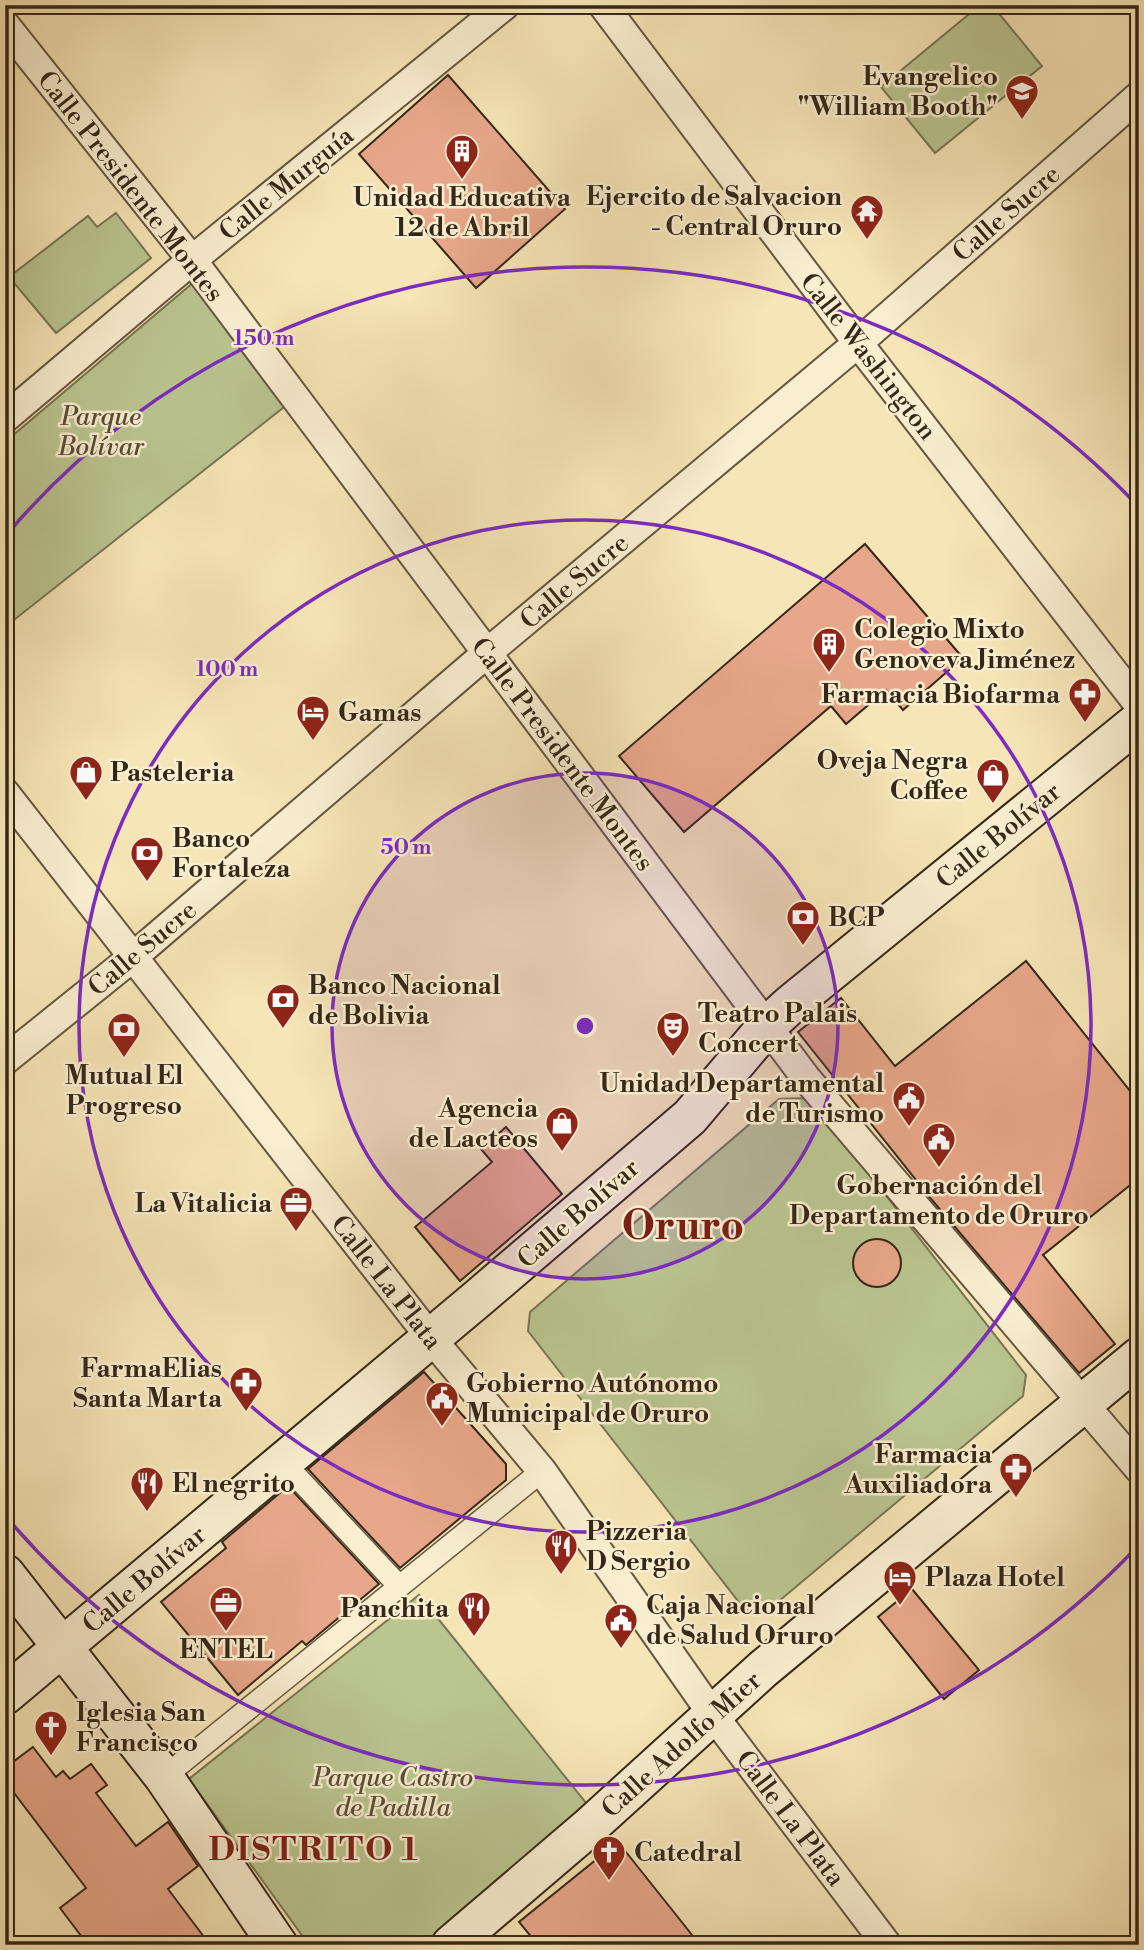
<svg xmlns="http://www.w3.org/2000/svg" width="1144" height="1950" font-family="'Libre Bodoni',serif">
	<rect width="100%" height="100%" fill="#f6e5b6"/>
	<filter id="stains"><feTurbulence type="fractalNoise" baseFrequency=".00286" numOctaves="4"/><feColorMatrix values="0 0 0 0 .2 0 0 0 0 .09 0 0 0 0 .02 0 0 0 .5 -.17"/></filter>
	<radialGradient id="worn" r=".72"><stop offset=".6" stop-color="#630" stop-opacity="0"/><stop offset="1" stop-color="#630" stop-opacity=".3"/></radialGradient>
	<path fill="#bac590" stroke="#787654" stroke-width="2" d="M 980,5 L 992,5 L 1042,66 L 935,153 L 881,87 Z
		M 116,213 L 151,258 L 56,333 L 9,277 L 88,216 L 97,227 Z
		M 201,276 L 293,400 L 5,627 L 5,442 Z
		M 810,1098 L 1026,1375 L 1023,1396 L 766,1612 L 745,1610 L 528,1331 L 530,1312 L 779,1099 Z
		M 419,1595 L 591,1809 L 423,1945 L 309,1945 L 189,1779 Z"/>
	<path fill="#e8a78a" stroke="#352718" stroke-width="2" d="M 448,75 L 565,209 L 476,288 L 359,154 Z
		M 865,544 L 963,658 L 903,710 L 886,690 L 846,724 L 831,706 L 684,832 L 619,756 Z
		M 1026,961 L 1139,1102 L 1139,1178 L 1043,1255 L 1115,1344 L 1079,1373 L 932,1200 L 798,1032 L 841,998 L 895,1066 Z
		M 506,1127 L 562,1194 L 460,1281 L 415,1227 L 492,1162 L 481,1149 Z
		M853 1263a24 24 0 1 1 48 0a24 24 0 1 1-48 0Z
		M 424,1372 L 506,1464 L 506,1480 L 400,1568 L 308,1469 Z
		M 288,1486 L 379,1584 L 306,1645 L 302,1641 L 238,1695 L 161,1602 L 226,1548 L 222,1542 Z
		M 912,1589 L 979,1670 L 944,1699 L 878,1617 Z
		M 33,1747 L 56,1777 L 63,1771 L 70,1779 L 91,1764 L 107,1785 L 96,1793 L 136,1846 L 168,1822 L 198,1866 L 168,1889 L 210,1945 L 88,1945 L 60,1908 L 86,1888 L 5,1781 L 5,1768 Z
		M 618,1842 L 700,1945 L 538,1945 L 519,1922 Z"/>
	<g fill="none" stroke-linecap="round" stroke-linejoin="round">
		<defs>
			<path id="pedestrian" d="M 283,1462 L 399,1586
				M 164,1777 L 542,1471"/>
			<path id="minor" d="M 603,5 L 858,343 L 1139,705
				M 5,25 L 192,260 L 806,1078 L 1139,1469
				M 5,418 L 192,260 L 505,5
				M 5,793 L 430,1337 L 542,1471 L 713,1715 L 887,1945
				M 5,1060 L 133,957 L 487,653 L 858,343 L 1139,96"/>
			<path id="secondary" d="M 5,1574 L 164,1777 L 278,1945
				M 5,1695 L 476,1300 L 690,1117 L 767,1026 L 791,1004 L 1139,721
				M 451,1945 L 588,1828 L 763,1669 L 1139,1357"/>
		</defs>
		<use href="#pedestrian" stroke="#655640" stroke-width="24"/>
		<use href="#minor" stroke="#655640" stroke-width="32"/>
		<use href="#secondary" stroke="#352718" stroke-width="42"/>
		<use href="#pedestrian" stroke="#f9eed0" stroke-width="21"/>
		<use href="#minor" stroke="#f9eed0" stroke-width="28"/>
		<use href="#secondary" stroke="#f9eed0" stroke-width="38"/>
	</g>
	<circle cx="585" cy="1026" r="253" fill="#7b2cbf" fill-opacity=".12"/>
	<g fill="none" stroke="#7b2cbf" stroke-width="3.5">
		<circle cx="585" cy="1026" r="253"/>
		<circle cx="585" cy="1026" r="506"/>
		<path d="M1136 1548A759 759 0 0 1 8 1519M8 533A759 759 0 0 1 1136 504"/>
	</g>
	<defs>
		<symbol id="university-pin" viewBox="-11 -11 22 30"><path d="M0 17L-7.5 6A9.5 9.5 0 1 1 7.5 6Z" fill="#8f2418" stroke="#f9eed0"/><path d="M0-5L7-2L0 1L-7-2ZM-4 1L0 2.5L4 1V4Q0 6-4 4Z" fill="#fff"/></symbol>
		<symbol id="building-pin" viewBox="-11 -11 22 30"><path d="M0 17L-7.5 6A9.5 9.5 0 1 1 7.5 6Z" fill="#8f2418" stroke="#f9eed0"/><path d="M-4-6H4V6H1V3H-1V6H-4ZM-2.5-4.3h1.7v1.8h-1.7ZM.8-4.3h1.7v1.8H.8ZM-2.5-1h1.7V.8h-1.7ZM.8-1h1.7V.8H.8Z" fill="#fff"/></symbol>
		<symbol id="temple-pin" viewBox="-11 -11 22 30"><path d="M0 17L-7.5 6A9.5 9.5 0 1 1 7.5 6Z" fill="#8f2418" stroke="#f9eed0"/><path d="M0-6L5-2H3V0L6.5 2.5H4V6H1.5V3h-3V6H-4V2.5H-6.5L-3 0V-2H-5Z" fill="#fff"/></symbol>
		<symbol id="pharmacy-pin" viewBox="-11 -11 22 30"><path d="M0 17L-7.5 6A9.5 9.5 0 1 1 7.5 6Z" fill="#8f2418" stroke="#f9eed0"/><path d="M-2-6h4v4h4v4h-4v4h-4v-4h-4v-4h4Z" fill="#fff"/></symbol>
		<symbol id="hotel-pin" viewBox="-11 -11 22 30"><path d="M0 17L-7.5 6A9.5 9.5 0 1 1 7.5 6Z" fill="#8f2418" stroke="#f9eed0"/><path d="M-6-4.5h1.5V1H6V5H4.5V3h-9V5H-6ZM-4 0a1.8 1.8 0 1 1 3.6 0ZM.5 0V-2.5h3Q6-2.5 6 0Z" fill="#fff"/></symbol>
		<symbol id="shop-pin" viewBox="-11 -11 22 30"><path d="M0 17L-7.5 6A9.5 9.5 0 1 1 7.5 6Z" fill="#8f2418" stroke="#f9eed0"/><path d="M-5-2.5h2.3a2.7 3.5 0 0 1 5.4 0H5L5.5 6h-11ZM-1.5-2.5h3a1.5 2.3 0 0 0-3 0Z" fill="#fff"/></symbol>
		<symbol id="bank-pin" viewBox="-11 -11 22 30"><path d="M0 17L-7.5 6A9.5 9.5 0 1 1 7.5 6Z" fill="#8f2418" stroke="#f9eed0"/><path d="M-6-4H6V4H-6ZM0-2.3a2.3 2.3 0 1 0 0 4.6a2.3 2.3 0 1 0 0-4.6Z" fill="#fff"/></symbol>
		<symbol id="theatre-pin" viewBox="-11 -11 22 30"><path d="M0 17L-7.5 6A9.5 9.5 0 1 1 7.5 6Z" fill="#8f2418" stroke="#f9eed0"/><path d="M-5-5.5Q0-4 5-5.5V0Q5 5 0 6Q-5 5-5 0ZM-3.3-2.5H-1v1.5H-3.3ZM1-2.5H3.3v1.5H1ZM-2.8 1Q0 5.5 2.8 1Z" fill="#fff"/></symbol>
		<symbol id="civic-pin" viewBox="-11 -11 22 30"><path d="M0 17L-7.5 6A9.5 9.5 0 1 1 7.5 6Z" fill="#8f2418" stroke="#f9eed0"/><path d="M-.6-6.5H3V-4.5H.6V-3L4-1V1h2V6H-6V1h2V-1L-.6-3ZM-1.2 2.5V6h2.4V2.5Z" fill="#fff"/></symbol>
		<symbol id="office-pin" viewBox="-11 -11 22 30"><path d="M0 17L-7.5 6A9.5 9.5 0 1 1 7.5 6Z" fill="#8f2418" stroke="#f9eed0"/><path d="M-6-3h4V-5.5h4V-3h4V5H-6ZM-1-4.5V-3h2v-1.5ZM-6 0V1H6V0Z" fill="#fff"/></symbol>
		<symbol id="restaurant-pin" viewBox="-11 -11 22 30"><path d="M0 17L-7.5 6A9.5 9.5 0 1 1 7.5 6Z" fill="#8f2418" stroke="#f9eed0"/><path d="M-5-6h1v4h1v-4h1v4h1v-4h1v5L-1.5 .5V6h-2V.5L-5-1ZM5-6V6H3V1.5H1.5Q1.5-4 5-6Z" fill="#fff"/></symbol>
		<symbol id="church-pin" viewBox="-11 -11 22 30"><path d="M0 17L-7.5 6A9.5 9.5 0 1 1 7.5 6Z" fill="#8f2418" stroke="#f9eed0"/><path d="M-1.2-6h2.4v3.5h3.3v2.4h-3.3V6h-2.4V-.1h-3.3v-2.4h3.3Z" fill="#fff"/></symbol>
	</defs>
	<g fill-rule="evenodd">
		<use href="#university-pin" x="1003" y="72" width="38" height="52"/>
		<use href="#building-pin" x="443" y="132" width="38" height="52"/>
		<use href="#temple-pin" x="848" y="192" width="38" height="52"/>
		<use href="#building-pin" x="810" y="625" width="38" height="52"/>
		<use href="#pharmacy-pin" x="1066" y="675" width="38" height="52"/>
		<use href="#hotel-pin" x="294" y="693" width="38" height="52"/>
		<use href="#shop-pin" x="67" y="753" width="38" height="52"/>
		<use href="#shop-pin" x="974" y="756" width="38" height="52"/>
		<use href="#bank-pin" x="128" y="834" width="38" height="52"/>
		<use href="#bank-pin" x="784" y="898" width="38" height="52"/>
		<use href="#bank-pin" x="264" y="981" width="38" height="52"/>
		<use href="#theatre-pin" x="654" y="1009" width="38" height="52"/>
		<use href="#bank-pin" x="105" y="1010" width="38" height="52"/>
		<use href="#civic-pin" x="890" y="1079" width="38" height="52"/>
		<use href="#shop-pin" x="543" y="1104" width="38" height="52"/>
		<use href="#civic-pin" x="920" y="1120" width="38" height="52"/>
		<use href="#office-pin" x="277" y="1184" width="38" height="52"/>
		<use href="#pharmacy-pin" x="227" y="1364" width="38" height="52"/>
		<use href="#civic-pin" x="423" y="1379" width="38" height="52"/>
		<use href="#pharmacy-pin" x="997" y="1450" width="38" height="52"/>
		<use href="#restaurant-pin" x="128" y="1464" width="38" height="52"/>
		<use href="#restaurant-pin" x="542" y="1527" width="38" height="52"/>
		<use href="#hotel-pin" x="881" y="1558" width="38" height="52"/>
		<use href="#office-pin" x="207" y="1584" width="38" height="52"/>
		<use href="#restaurant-pin" x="455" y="1589" width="38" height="52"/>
		<use href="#civic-pin" x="602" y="1601" width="38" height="52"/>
		<use href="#church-pin" x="32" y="1708" width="38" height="52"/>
		<use href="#church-pin" x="590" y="1833" width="38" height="52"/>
	</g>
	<g text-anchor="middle" stroke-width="5" stroke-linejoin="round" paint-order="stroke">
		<g font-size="26" font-weight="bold" fill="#352718" stroke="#f9eed0" text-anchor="start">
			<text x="998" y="85" text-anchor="end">Evangelico<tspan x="998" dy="30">"William Booth"</tspan></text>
			<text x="842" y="205" text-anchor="end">Ejercito de Salvacion<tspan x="842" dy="30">- Central Oruro</tspan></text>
			<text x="462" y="206" text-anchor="middle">Unidad Educativa<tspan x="462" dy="30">12 de Abril</tspan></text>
			<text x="854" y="638">Colegio Mixto<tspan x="854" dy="30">Genoveva Jiménez</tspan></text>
			<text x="1060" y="703" text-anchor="end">Farmacia Biofarma</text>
			<text x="338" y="721">Gamas</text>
			<text x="968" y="769" text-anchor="end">Oveja Negra<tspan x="968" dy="30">Coffee</tspan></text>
			<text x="110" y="781">Pasteleria</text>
			<text x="172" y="847">Banco<tspan x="172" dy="30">Fortaleza</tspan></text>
			<text x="828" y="926">BCP</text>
			<text x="308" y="994">Banco Nacional<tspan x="308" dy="30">de Bolivia</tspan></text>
			<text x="698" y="1022">Teatro Palais<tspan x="698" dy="30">Concert</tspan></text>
			<text x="124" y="1084" text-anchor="middle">Mutual El<tspan x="124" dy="30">Progreso</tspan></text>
			<text x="884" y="1092" text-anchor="end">Unidad Departamental<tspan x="884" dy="30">de Turismo</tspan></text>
			<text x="538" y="1117" text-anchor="end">Agencia<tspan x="538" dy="30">de Lacteos</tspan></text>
			<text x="939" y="1194" text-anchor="middle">Gobernación del<tspan x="939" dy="30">Departamento de Oruro</tspan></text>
			<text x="272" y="1212" text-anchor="end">La Vitalicia</text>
			<text x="222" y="1377" text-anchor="end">FarmaElias<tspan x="222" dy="30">Santa Marta</tspan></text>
			<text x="466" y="1392">Gobierno Autónomo<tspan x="466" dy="30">Municipal de Oruro</tspan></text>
			<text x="992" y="1463" text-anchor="end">Farmacia<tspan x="992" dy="30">Auxiliadora</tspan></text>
			<text x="172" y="1492">El negrito</text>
			<text x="586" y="1540">Pizzeria<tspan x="586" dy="30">D Sergio</tspan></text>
			<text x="925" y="1586">Plaza Hotel</text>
			<text x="646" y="1614">Caja Nacional<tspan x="646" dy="30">de Salud Oruro</tspan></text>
			<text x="449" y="1617" text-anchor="end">Panchita</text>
			<text x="226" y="1658" text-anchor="middle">ENTEL</text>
			<text x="76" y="1721">Iglesia San<tspan x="76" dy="30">Francisco</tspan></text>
			<text x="634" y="1861">Catedral</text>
		</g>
		<g font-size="26" fill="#352718" stroke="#f9eed0">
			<text transform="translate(286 183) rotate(-39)" y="9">Calle Murguía</text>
			<text transform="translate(131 186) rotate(52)" y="9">Calle Presidente Montes</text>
			<text transform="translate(1006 213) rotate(-41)" y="9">Calle Sucre</text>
			<text transform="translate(869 356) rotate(52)" y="9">Calle Washington</text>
			<text transform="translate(574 581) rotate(-40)" y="9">Calle Sucre</text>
			<text transform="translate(563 754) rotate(53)" y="9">Calle Presidente Montes</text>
			<text transform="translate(998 835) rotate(-39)" y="9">Calle Bolívar</text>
			<text transform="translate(142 948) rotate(-40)" y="9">Calle Sucre</text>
			<text transform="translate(578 1213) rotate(-41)" y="9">Calle Bolívar</text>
			<text transform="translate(387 1282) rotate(52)" y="9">Calle La Plata</text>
			<text transform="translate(144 1579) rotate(-40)" y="9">Calle Bolívar</text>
			<text transform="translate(681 1744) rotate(-42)" y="9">Calle Adolfo Mier</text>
			<text transform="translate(791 1818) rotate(53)" y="9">Calle La Plata</text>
		</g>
		<g font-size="26" font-style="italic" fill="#564e36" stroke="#f9eed0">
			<text x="101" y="425">Parque<tspan x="101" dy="30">Bolívar</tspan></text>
			<text x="393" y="1786">Parque Castro<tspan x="393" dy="30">de Padilla</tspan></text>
		</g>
		<g font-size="33" font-weight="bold" letter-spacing="2" fill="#7a1f14" stroke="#f9eed0">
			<text x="314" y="1860">DISTRITO 1</text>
		</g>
		<g font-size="40" font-weight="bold" fill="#7a1f14" stroke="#f9eed0">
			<text x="683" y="1239">Oruro</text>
		</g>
	</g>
	<circle cx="585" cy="1026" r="10" fill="#7b2cbf" stroke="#f9eed0" stroke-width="3.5"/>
	<g font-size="21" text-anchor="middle" font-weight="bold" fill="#7b2cbf" stroke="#f9eed0" stroke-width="5" stroke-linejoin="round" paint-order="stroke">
		<text x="264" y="345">150 m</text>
		<text x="227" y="676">100 m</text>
		<text x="406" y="854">50 m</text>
	</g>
	<rect width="1144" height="1950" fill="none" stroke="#f6e5b6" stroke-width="28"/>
	<rect x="7" y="7" width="1130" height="1936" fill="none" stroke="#352718" stroke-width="3.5"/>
	<rect x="14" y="14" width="1116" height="1922" fill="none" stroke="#352718" stroke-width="2"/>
	<rect width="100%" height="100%" filter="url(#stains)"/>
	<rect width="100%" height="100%" fill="url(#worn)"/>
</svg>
